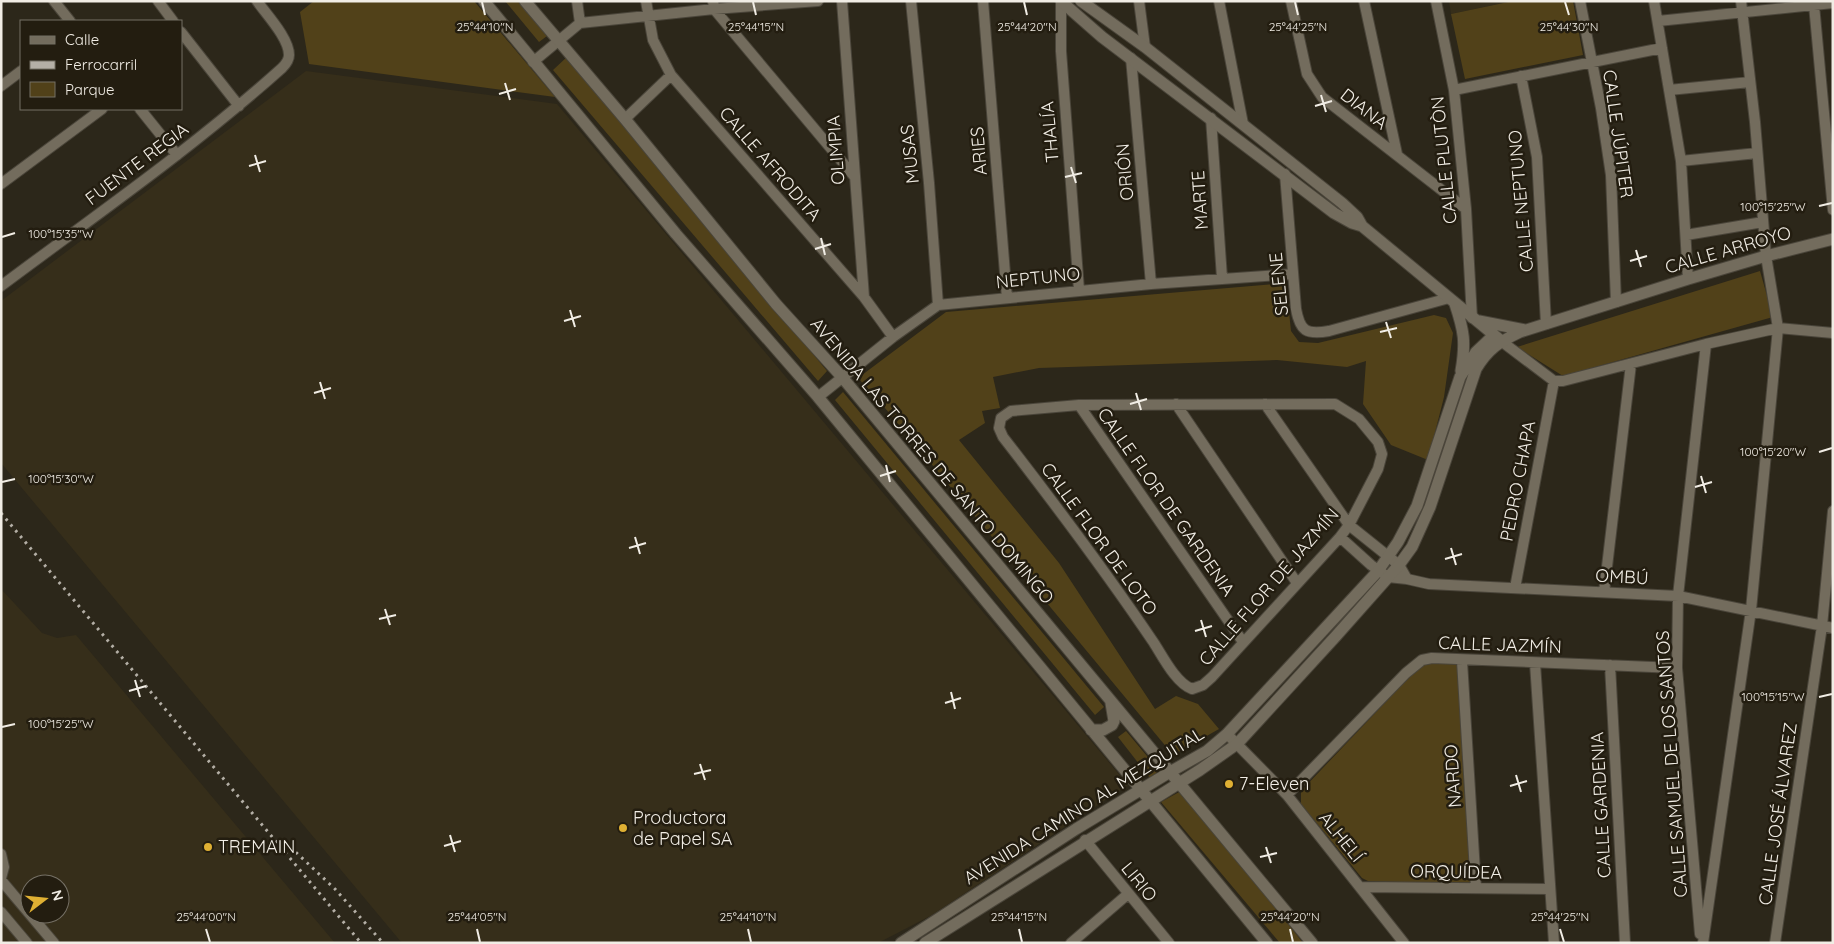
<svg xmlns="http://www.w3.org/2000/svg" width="1834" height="944" font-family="Quicksand,sans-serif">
	<rect width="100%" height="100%" fill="#2c271a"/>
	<path fill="#362e1a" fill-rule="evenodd" d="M 1449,1 L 1513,1 L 1451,14 Z
		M 306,71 L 557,104 L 1128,785 L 932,915 L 878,943 L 402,943 L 1,463 L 1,301 Z
		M 1,589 L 42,633 L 57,638 L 76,635 L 335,943 L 1,943 ZM 30,884 L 60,884 L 60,914 L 30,914 Z"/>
	<path fill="#514119" d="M 314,1 L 474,1 L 555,97 L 309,64 L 300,12 Z
		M 505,1 L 518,1 L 547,36 L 539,42 Z
		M 1513,1 L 1573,1 L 1583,55 L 1465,79 L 1451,14 Z
		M 568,56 L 827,371 L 818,381 L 553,70 Z
		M 1760,271 L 1773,317 L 1563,376 L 1517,347 Z
		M 1286,283 L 1291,331 L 1299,342 L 1318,343 L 1434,315 L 1446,318 L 1453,333 L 1444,397 L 1428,460 L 1391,445 L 1363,404 L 1366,361 L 1347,367 L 1277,360 L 1039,368 L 993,377 L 1000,408 L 982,411 L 985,423 L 959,440 L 1059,563 L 1155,709 L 1176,696 L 1198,704 L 1219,729 L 1173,755 L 880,402 L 858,378 L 946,312 Z
		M 843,392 L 1104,707 L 1095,715 L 835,400 Z
		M 1430,662 L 1456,664 L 1459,670 L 1474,878 L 1467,884 L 1368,881 L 1362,878 L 1301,804 L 1301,791 L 1419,667 Z
		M 1126,731 L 1162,774 L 1150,778 L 1118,737 Z
		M 1183,790 L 1303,943 L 1280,943 L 1161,802 Z"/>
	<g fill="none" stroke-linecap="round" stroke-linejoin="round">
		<defs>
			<path id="minor" d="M 54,1 L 70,21
				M 158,1 L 173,21
				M 577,1 L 580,23
				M 646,1 L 653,40 L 671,75 L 864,297 L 893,337
				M 713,1 L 714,9 L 854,176
				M 842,1 L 864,297
				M 911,1 L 929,183 L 938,305
				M 983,1 L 1007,298
				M 1061,1 L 1061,51 L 1079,290
				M 1139,1 L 1145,47
				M 1219,1 L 1243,124
				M 1291,1 L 1307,74 L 1322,97 L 1466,209
				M 1364,1 L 1397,154
				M 1436,1 L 1454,90 L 1466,209 L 1472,318
				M 1580,1 L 1601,108 L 1611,175 L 1616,302
				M 1654,1 L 1681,161 L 1688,279
				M 1814,5 L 1833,210
				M 1658,21 L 1833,3
				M 580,23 L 714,9 L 818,1
				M 181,32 L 239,106
				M 1131,58 L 1151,284
				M 533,62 L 580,23
				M 1521,76 L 1537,157 L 1546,324
				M 1,86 L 21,71
				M 1454,90 L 1662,48
				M 1669,90 L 1750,82
				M 140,109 L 177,155
				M 1211,118 L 1222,278
				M 625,119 L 671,75
				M 1681,161 L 1757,153
				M 1285,174 L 1296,309 C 1300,331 1306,335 1329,331 L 1449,298
				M 1,184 L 102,109
				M 1686,235 L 1763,222
				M 1,286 C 96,215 194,147 282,68 C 286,64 289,60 289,55 C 289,38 266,14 257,1
				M 1501,341 L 1554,381 L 1563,381 L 1706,344 L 1778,328 L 1833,333
				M 818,397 L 893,337 L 938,305 L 1151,284 L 1293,274
				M 1176,404 L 1297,583
				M 1265,404 L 1349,525 L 1399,565 L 1407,579
				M 1335,404 L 1359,419 L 1378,442 L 1382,454 L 1378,469 L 1349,525 L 1340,537 L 1212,677 L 1203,685 L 1192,689 C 1176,683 1163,657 1154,643 C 1106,572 1055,504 1003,437 L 999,428 L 1001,418 L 1011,411 L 1079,405 Z
				M 1079,405 L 1243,642
				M 1340,537 L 1371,565 L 1388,577 L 1407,579 L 1429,584 L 1678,596 L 1833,628
				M 1515,588 L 1554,381
				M 1604,592 L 1631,364
				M 1462,661 L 1476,888
				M 1535,663 L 1554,943
				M 1610,665 L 1625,943
				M 1227,734 L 1287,795 L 1404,943
				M 1287,795 L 1406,673 L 1422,660 L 1432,658 L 1677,668
				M 1085,840 L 1169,943
				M 1,854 L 4,867 L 1,878
				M 1,880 L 54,943
				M 1362,887 L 1549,889
				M 1,912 L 27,943
				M 1700,934 L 1677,668 L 1678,596 L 1706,344
				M 1071,943 L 1128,894
				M 1703,943 L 1751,610 L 1778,328 L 1766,256 L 1755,122 L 1741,1
				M 1775,943 L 1822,626 L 1833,511"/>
			<path id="tertiary" d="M 484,1 L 676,234 L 818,397 L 1267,943
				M 525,1 L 625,119 L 776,304 L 842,377 L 1312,943
				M 1061,1 L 1102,37 L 1334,213 L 1352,223 L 1362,226
				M 1081,1 L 1145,47 L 1342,203 L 1357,217 L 1362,226 L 1499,339
				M 1455,304 C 1464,331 1466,342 1461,371
				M 1479,321 L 1525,330
				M 1091,730 L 1103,730 L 1112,725 L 1114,721 L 1111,703
				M 901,943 L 1076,829 L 1170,772 L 1207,751 L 1227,734 L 1378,571 L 1398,542 L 1417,506 L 1460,377 L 1476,352 L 1494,335
				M 925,943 L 1200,770 L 1237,744 L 1336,636 L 1399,565 L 1412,547 L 1430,507 L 1476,369 C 1488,349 1499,342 1520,332 L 1688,279 L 1766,256 L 1833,239"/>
		</defs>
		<use href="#minor" stroke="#4a453a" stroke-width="12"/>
		<use href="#tertiary" stroke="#4a453a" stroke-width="13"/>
		<use href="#minor" stroke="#736c5d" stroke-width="10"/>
		<use href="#tertiary" stroke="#736c5d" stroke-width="11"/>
		<path stroke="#b4afa6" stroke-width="3" stroke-dasharray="2.5 5" stroke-linecap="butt" d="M 1,513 L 361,943
			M 285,842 L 335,889 L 383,943"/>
	</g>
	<path fill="none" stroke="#f1ede5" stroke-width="2" d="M 482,2 L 485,15M 753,2 L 756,15M 1024,2 L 1027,15M 1295,2 L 1298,15M 1565,2 L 1569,15M 505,83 L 510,100M 499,94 L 516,89M 1321,95 L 1326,112M 1315,106 L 1332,101M 255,155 L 260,172M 249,166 L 266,161M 1071,167 L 1076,183M 1065,177 L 1082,173M 1819,206 L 1832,203M 2,237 L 15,233M 821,238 L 825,255M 815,249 L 831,244M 1636,250 L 1641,267M 1630,261 L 1647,256M 570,310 L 575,327M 564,321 L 581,316M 1386,322 L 1391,338M 1380,332 L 1397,328M 320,382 L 325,399M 314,393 L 331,388M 1136,393 L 1141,410M 1130,404 L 1147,399M 1819,452 L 1832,448M 886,465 L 890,482M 880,476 L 896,471M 1701,476 L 1706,493M 2,482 L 15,479M 1695,487 L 1712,482M 635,537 L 640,554M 629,548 L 646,543M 1451,548 L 1456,565M 1445,559 L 1462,554M 385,609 L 390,625M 379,619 L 396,615M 1201,620 L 1206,637M 1195,631 L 1212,626M 135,680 L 140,697M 129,691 L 146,686M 951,692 L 955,709M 1819,697 L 1832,694M 945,703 L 961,698M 2,727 L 15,724M 700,764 L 705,780M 694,774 L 711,770M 1516,775 L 1521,792M 1510,786 L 1527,781M 450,835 L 455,852M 444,846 L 461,841M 1266,847 L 1271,863M 1260,857 L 1277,853M 206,929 L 210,942M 477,929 L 480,942M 748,929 L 751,942M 1019,929 L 1022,942M 1290,929 L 1293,942M 1560,929 L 1564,942"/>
	<g fill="#dfb033" stroke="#231d10" stroke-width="2">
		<circle cx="1229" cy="784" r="5"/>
		<circle cx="623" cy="828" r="5"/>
		<circle cx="208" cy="847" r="5"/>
	</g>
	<g text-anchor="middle" stroke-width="5" stroke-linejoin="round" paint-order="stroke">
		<g font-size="18" fill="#f1ede5" stroke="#231d10">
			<text transform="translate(1364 109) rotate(38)" y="6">DIANA</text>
			<text transform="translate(1050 132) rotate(-95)" y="6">THALÍA</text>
			<text transform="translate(1618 134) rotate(82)" y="6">CALLE JÚPITER</text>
			<text transform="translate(836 150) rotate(-94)" y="6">OLIMPIA</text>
			<text transform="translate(979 151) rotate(-95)" y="6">ARIES</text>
			<text transform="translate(910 154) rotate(-96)" y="6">MUSAS</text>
			<text transform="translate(1444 160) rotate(-96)" y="6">CALLE PLUTÒN</text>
			<text transform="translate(137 164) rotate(-37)" y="6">FUENTE REGIA</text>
			<text transform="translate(770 164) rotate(49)" y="6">CALLE AFRODITA</text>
			<text transform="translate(1125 172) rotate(-95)" y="6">ORIÓN</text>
			<text transform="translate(1200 200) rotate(-94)" y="6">MARTE</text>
			<text transform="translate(1521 201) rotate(-95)" y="6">CALLE NEPTUNO</text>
			<text transform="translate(1728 250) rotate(-16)" y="6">CALLE ARROYO</text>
			<text transform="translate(1038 278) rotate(-6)" y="6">NEPTUNO</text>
			<text transform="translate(1279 284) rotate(-96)" y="6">SELENE</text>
			<text transform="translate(932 461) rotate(50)" y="6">AVENIDA LAS TORRES DE SANTO DOMINGO</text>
			<text transform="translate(1518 481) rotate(-79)" y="6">PEDRO CHAPA</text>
			<text transform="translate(1166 502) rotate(55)" y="6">CALLE FLOR DE GARDENIA</text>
			<text transform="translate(1099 539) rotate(54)" y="6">CALLE FLOR DE LOTO</text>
			<text transform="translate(1622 577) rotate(3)" y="6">OMBÚ</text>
			<text transform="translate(1269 587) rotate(-49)" y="6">CALLE FLOR DE JAZMÍN</text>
			<text transform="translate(1500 645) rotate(2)" y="6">CALLE JAZMÍN</text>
			<text transform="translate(1672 764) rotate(-94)" y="6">CALLE SAMUEL DE LOS SANTOS</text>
			<text transform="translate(1453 776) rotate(-94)" y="6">NARDO</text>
			<text transform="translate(1601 805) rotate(-93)" y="6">CALLE GARDENIA</text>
			<text transform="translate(1084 806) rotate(-32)" y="6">AVENIDA CAMINO AL MEZQUITAL</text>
			<text transform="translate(1778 814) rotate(-82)" y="6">CALLE JOSÉ ÁLVAREZ</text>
			<text transform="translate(1341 837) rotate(51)" y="6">ALHELÍ</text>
			<text transform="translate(1456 872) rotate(1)" y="6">ORQUÍDEA</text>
			<text transform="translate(1139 882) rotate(51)" y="6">LIRIO</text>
		</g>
		<g font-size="18" fill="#f1ede5" stroke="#231d10" text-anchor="start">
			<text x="1239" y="790">7-Eleven</text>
			<text x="633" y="824">Productora<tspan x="633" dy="21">de Papel SA</tspan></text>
			<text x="218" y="853">TREMAIN</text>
		</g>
	</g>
	<g font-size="12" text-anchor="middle" fill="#f1ede5" stroke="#231d10" stroke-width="5" stroke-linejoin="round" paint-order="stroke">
		<text x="485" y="31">25°44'10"N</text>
		<text x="756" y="31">25°44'15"N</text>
		<text x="1027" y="31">25°44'20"N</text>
		<text x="1298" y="31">25°44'25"N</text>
		<text x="1569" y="31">25°44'30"N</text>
		<text x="1773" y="211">100°15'25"W</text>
		<text x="61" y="238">100°15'35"W</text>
		<text x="1773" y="456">100°15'20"W</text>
		<text x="61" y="483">100°15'30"W</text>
		<text x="1773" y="701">100°15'15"W</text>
		<text x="61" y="728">100°15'25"W</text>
		<text x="206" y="921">25°44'00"N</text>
		<text x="477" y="921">25°44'05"N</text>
		<text x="748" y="921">25°44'10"N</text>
		<text x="1019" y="921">25°44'15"N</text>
		<text x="1290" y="921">25°44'20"N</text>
		<text x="1560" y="921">25°44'25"N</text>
	</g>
	<rect width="1834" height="944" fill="none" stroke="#f1ede5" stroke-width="5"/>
	<rect x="20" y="20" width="162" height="90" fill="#231d10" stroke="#757065"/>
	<rect x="30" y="36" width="25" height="8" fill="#736c5d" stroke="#757065"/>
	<text x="65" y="45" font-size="15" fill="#f1ede5">Calle</text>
	<rect x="30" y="61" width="25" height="8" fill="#b4afa6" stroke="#757065"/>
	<text x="65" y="70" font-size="15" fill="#f1ede5">Ferrocarril</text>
	<rect x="30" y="82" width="25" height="15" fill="#514119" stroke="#757065"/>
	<text x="65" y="95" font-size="15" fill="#f1ede5">Parque</text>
	<g transform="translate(45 899) rotate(74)"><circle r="24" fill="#231d10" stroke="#757065"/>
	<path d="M0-4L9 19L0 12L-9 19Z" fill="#dfb033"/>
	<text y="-8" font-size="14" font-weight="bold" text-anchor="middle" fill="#f1ede5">N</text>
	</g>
</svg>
